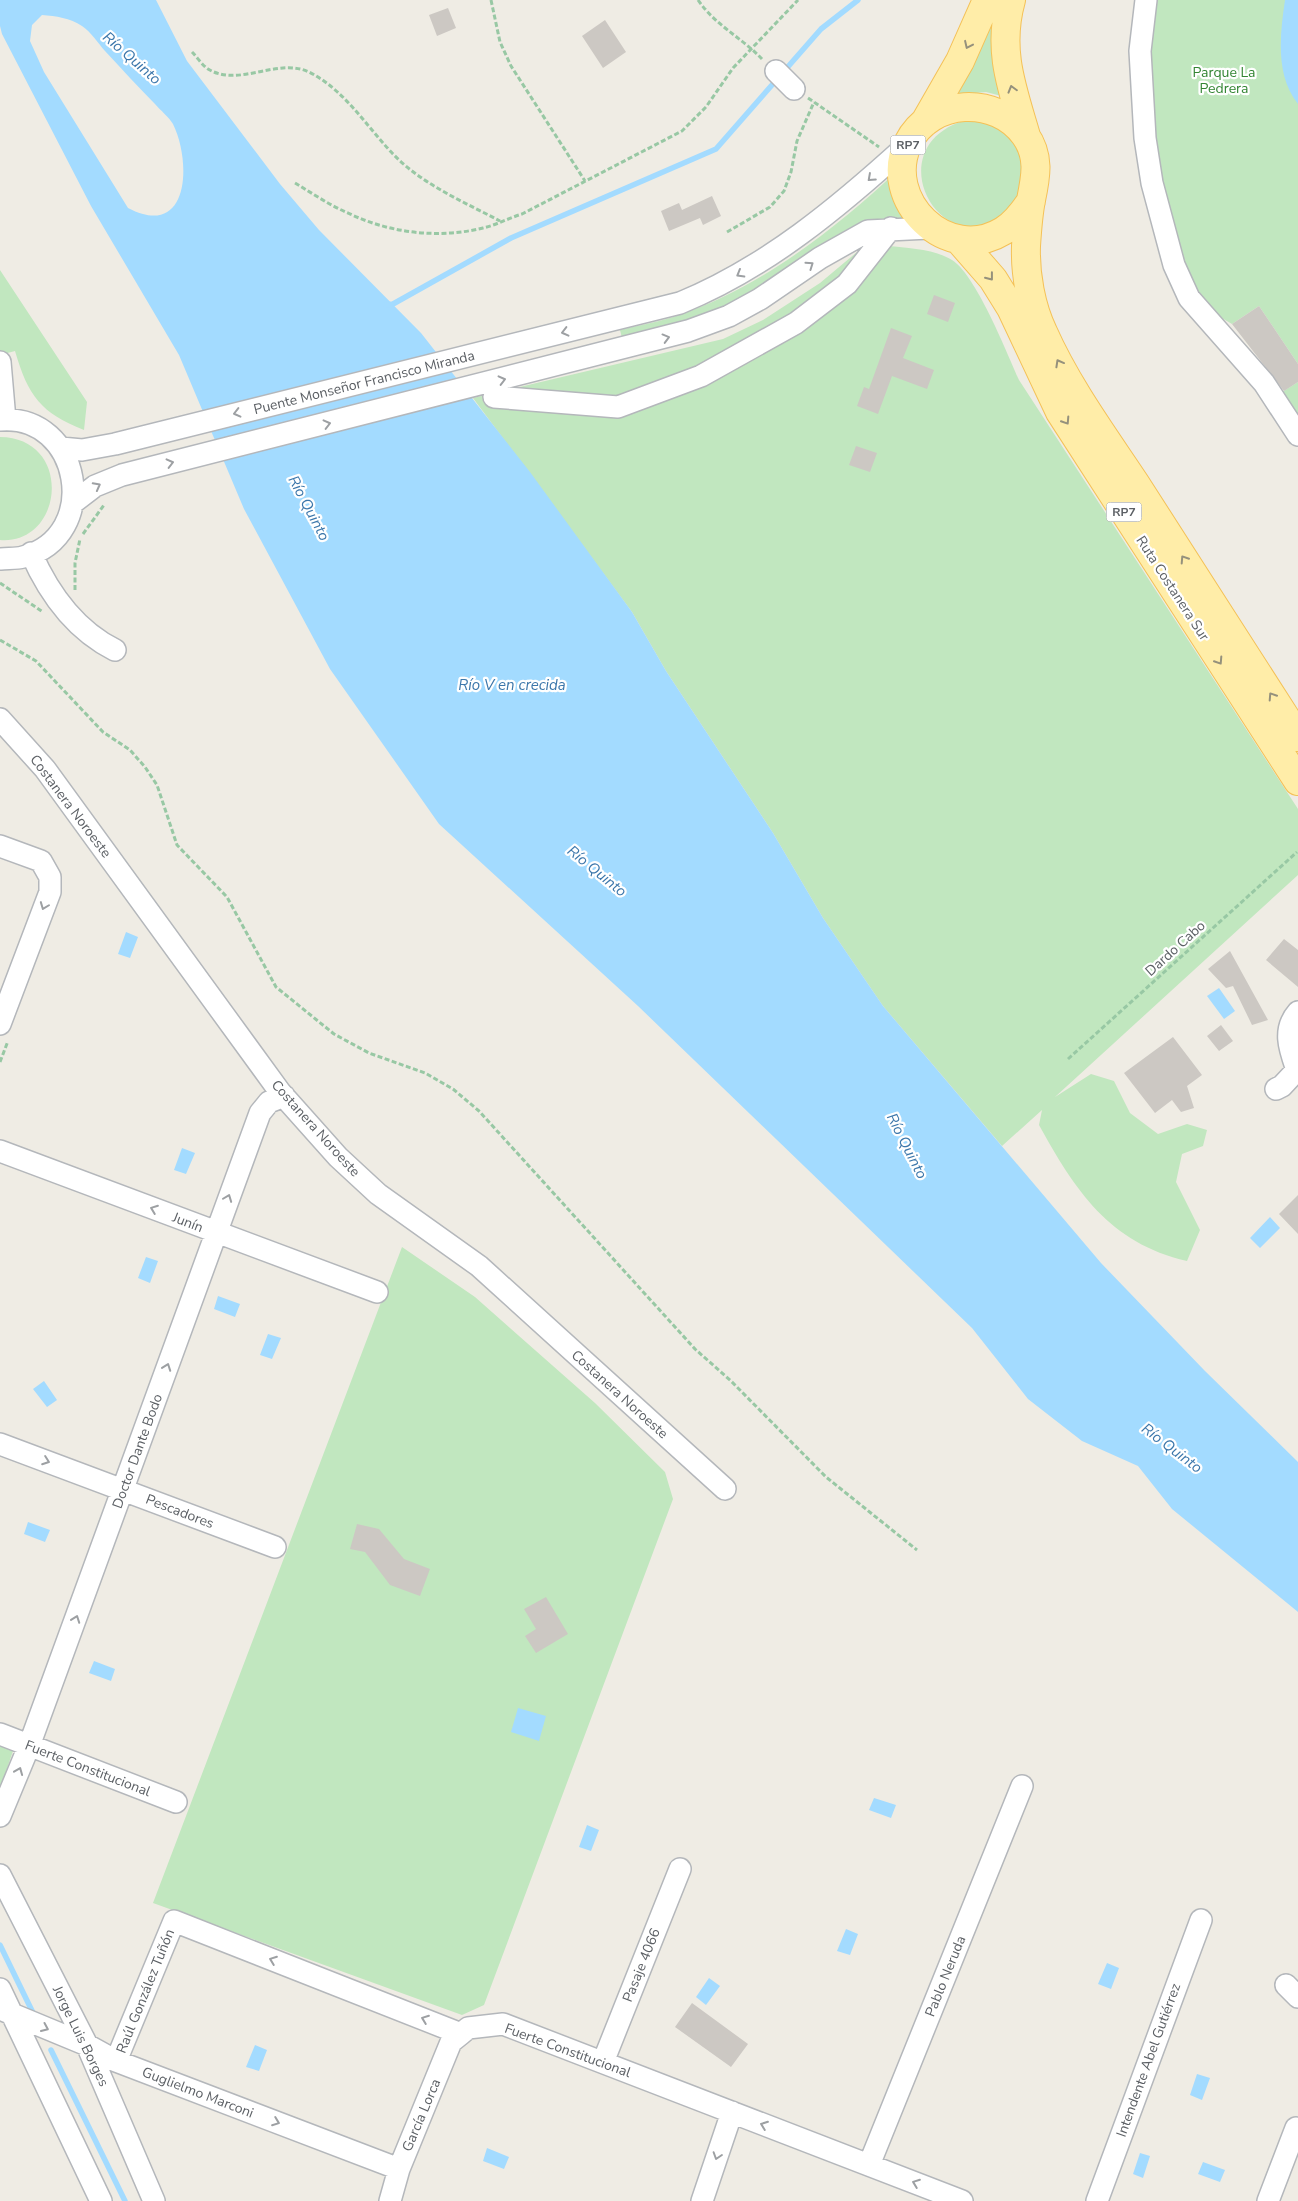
<svg xmlns="http://www.w3.org/2000/svg" width="1298" height="2201" font-family="'Nunito Sans',sans-serif">
	<rect width="100%" height="100%" fill="#efece4"/>
	<path fill="#c1e7bf" d="M 999,0 L 1009,98 L 986,92 L 954,95 Z
		M 1153,0 L 1298,0 L 1298,364 L 1259,306 L 1232,324 L 1208,310 L 1194,297 L 1159,188 L 1149,54 Z
		M 971,119 L 1007,129 L 1027,159 L 1015,209 C 1006,214 995,223 985,226 C 924,240 885,138 971,119 Z
		M 897,171 L 912,221 L 710,319 L 623,342 L 620,330 C 639,325 660,322 679,315 C 761,287 834,230 897,171 Z
		M 888,246 C 908,248 934,249 952,260 C 976,275 1007,353 1019,380 L 1298,809 L 1298,875 L 1055,1097 L 1091,1074 L 1114,1081 L 1130,1113 L 1158,1134 L 1187,1124 L 1207,1130 L 1203,1146 L 1182,1154 L 1176,1182 L 1200,1230 L 1187,1261 C 1109,1243 1075,1190 1039,1125 L 1042,1110 L 1002,1146 L 883,1006 L 823,918 L 773,833 L 666,671 L 632,612 L 473,398 L 723,339 L 763,320 L 820,283 L 857,252 Z
		M 0,270 L 87,402 L 84,430 C 41,413 28,396 15,351 L 0,355 Z
		M 1298,382 L 1298,424 L 1279,394 Z
		M 0,437 C 74,438 64,545 0,540 Z
		M 402,1247 L 475,1297 L 595,1403 L 665,1472 L 673,1499 L 484,2005 L 462,2015 L 153,1903 Z
		M 0,1746 L 13,1751 L 0,1789 Z"/>
	<path fill="#a3dbff" fill-rule="evenodd" d="M 0,0 L 156,0 L 187,61 L 280,184 L 319,230 L 421,333 L 530,472 L 632,612 L 666,671 L 773,833 L 823,918 L 883,1006 L 1101,1263 L 1205,1371 L 1298,1462 L 1298,1612 L 1172,1509 L 1138,1466 L 1082,1441 L 1028,1399 L 972,1328 L 638,1006 L 439,824 L 330,669 L 244,509 L 179,355 L 91,206 L 2,34 L 0,26 ZM 42,15 C 56,16 70,18 82,26 C 91,32 98,43 105,51 C 122,69 138,87 155,104 C 160,110 169,117 173,124 C 192,163 189,240 128,208 L 44,72 L 30,41 L 32,25 Z
		M 1285,0 L 1298,0 L 1298,104 C 1275,75 1280,34 1285,0 Z
		M 126,932 L 138,937 L 130,958 L 118,954 Z
		M 1219,988 L 1235,1011 L 1224,1019 L 1207,996 Z
		M 182,1148 L 195,1153 L 186,1174 L 174,1170 Z
		M 1270,1217 L 1280,1228 L 1260,1248 L 1250,1238 Z
		M 146,1257 L 158,1261 L 150,1283 L 138,1278 Z
		M 218,1296 L 240,1304 L 235,1317 L 214,1309 Z
		M 268,1334 L 281,1338 L 272,1359 L 260,1355 Z
		M 44,1381 L 57,1400 L 47,1407 L 33,1389 Z
		M 28,1522 L 50,1530 L 45,1542 L 24,1534 Z
		M 94,1661 L 115,1669 L 111,1681 L 89,1673 Z
		M 518,1708 L 546,1716 L 539,1741 L 511,1732 Z
		M 874,1798 L 896,1805 L 891,1818 L 869,1810 Z
		M 587,1825 L 599,1830 L 591,1851 L 579,1847 Z
		M 846,1929 L 858,1934 L 850,1955 L 837,1951 Z
		M 1107,1963 L 1119,1968 L 1111,1989 L 1098,1984 Z
		M 709,1978 L 720,1986 L 706,2005 L 696,1997 Z
		M 255,2045 L 267,2050 L 259,2071 L 246,2067 Z
		M 1197,2074 L 1210,2078 L 1202,2100 L 1190,2095 Z
		M 487,2148 L 509,2157 L 504,2169 L 483,2161 Z
		M 1140,2153 L 1150,2156 L 1143,2178 L 1133,2174 Z
		M 1203,2162 L 1225,2170 L 1220,2182 L 1198,2174 Z"/>
	<g fill="none" stroke-linecap="round" stroke-linejoin="round">
		<path stroke="#a3dbff" stroke-width="5.5" d="M 386,305 L 393,304 L 511,238 L 716,149 L 821,29 L 858,0
			M 0,1945 L 35,2017
			M 51,2050 L 125,2201"/>
	</g>
	<path fill="#ccc8c3" d="M 448,8 L 456,28 L 437,36 L 429,15 Z
		M 605,20 L 626,52 L 603,68 L 582,36 Z
		M 712,196 L 721,216 L 703,225 L 700,218 L 669,231 L 661,211 L 679,203 L 682,210 Z
		M 934,295 L 955,303 L 948,322 L 927,314 Z
		M 1259,306 L 1298,364 L 1298,382 L 1284,391 L 1232,324 Z
		M 891,328 L 912,336 L 903,358 L 934,370 L 927,389 L 892,376 L 878,414 L 857,406 L 864,387 L 869,389 Z
		M 856,446 L 877,453 L 870,472 L 849,465 Z
		M 1284,939 L 1298,950 L 1298,987 L 1266,960 Z
		M 1230,951 L 1252,991 L 1268,1020 L 1252,1025 L 1233,986 L 1226,988 L 1208,969 Z
		M 1221,1025 L 1233,1041 L 1219,1051 L 1207,1036 Z
		M 1173,1037 L 1202,1075 L 1187,1086 L 1194,1108 L 1181,1112 L 1172,1100 L 1155,1113 L 1124,1073 Z
		M 1298,1195 L 1298,1234 L 1279,1214 Z
		M 357,1524 L 379,1529 L 404,1559 L 430,1569 L 420,1596 L 390,1585 L 365,1552 L 350,1549 Z
		M 546,1597 L 568,1634 L 536,1653 L 525,1636 L 536,1629 L 524,1609 Z
		M 692,2003 L 748,2044 L 731,2067 L 675,2027 Z"/>
	<g fill="none" stroke-linecap="round" stroke-linejoin="round">
		<defs>
			<path id="minor" d="M 1146,0 L 1140,51 L 1145,138 L 1152,183 L 1174,265 L 1189,298 L 1264,383 L 1298,435
				M 776,71 L 794,89
				M 0,362 L 5,420
				M 494,397 L 618,407 L 701,376 L 796,323 L 847,284 L 891,228
				M 0,420 C 81,413 103,536 23,557 C 16,559 7,558 0,559
				M 61,448 L 82,450 L 115,444 L 680,303 C 766,268 839,207 907,145
				M 74,502 L 95,486 L 122,475 L 688,331 L 729,316 L 760,299 L 820,258 L 868,231 L 929,228
				M 31,553 C 49,594 75,630 115,650
				M 0,719 L 45,769 L 280,1092 L 338,1157 L 378,1194 L 479,1266 L 725,1489
				M 0,846 L 41,861 L 50,877 L 50,892 L 0,1024
				M 1276,1089 L 1282,1086 L 1297,1070 C 1290,1050 1282,1030 1298,1012
				M 0,1151 L 377,1292
				M 0,1444 L 275,1547
				M 0,1734 L 176,1802
				M 0,1816 L 29,1746 L 260,1113 L 269,1102 L 284,1096
				M 0,1875 L 87,2045 L 154,2201
				M 1286,1985 L 1298,1997
				M 0,1989 L 101,2201
				M 0,2009 L 87,2045 L 116,2061 L 399,2169
				M 116,2061 L 174,1921 L 461,2034 L 468,2028 L 503,2024 L 962,2201
				M 603,2062 L 680,1869
				M 869,2165 L 1022,1786
				M 390,2201 L 399,2169 L 451,2042 L 461,2034
				M 702,2201 L 732,2112
				M 1097,2201 L 1201,1920
				M 1268,2201 L 1296,2128"/>
			<path id="major" d="M 1011,0 C 997,50 1012,88 1026,136
				M 925,122 L 960,61 L 987,0
				M 1031,201 C 1023,213 1015,224 1003,231 C 947,265 881,200 908,143 C 931,98 996,95 1025,135 C 1040,156 1036,176 1031,200 C 1028,215 1027,231 1026,246 C 1025,274 1031,307 1043,332 C 1067,386 1103,435 1135,483 C 1189,568 1244,652 1298,737
				M 959,240 L 993,279 L 1011,308 L 1060,412 L 1298,781"/>
		</defs>
		<use href="#minor" stroke="#b4b7bb" stroke-width="24"/>
		<use href="#major" stroke="#f4c157" stroke-width="30"/>
		<path stroke="#98c8a4" stroke-width="3" stroke-dasharray="5 2.5" stroke-linecap="butt" d="M 491,0 L 500,42 L 511,66 L 585,181
			M 698,0 C 716,26 741,37 762,59
			M 192,52 C 197,57 202,65 208,69 C 239,88 277,57 309,72 C 347,91 369,131 399,160 C 428,187 466,203 500,221
			M 808,98 L 879,147
			M 295,183 C 312,193 329,205 348,213 C 389,233 438,239 483,228 C 496,225 509,218 522,214 L 682,131 L 706,107 L 733,68 L 798,0
			M 727,232 L 770,207 L 784,191 L 791,172 L 797,141 L 814,102
			M 83,534 L 104,505
			M 0,583 L 43,612
			M 75,590 L 75,563 L 80,539
			M 0,640 L 36,661 L 103,732 L 130,750 L 145,767 L 157,785 L 177,845 L 227,897 L 276,987 L 334,1034 L 369,1053 L 425,1073 L 453,1089 L 479,1111 L 695,1349 L 731,1381 L 826,1477 L 917,1550
			M 1068,1059 L 1297,852
			M 0,1062 L 8,1041"/>
		<use href="#minor" stroke="#fff" stroke-width="21"/>
		<use href="#major" stroke="#ffeda8" stroke-width="28"/>
	</g>
	<defs><path id="oneway-chevron" d="M-2-3.5L2.5 0L-2 3.5" fill="none" stroke-width="1.6" stroke-linecap="round" stroke-linejoin="round" transform="scale(1.25)"/></defs>
	<g stroke="#95917c">
		<use href="#oneway-chevron" transform="translate(968 45) rotate(115)"/>
		<use href="#oneway-chevron" transform="translate(1012 89) rotate(-106)"/>
		<use href="#oneway-chevron" transform="translate(990 277) rotate(52)"/>
		<use href="#oneway-chevron" transform="translate(1059 363) rotate(-119)"/>
		<use href="#oneway-chevron" transform="translate(1066 421) rotate(57)"/>
		<use href="#oneway-chevron" transform="translate(1184 559) rotate(-123)"/>
		<use href="#oneway-chevron" transform="translate(1219 661) rotate(57)"/>
		<use href="#oneway-chevron" transform="translate(1272 696) rotate(-123)"/>
	</g>
	<g stroke="#9da0a3">
		<use href="#oneway-chevron" transform="translate(871 178) rotate(138)"/>
		<use href="#oneway-chevron" transform="translate(810 265) rotate(-35)"/>
		<use href="#oneway-chevron" transform="translate(740 274) rotate(150)"/>
		<use href="#oneway-chevron" transform="translate(565 332) rotate(166)"/>
		<use href="#oneway-chevron" transform="translate(666 338) rotate(-15)"/>
		<use href="#oneway-chevron" transform="translate(502 380) rotate(-14)"/>
		<use href="#oneway-chevron" transform="translate(237 413) rotate(166)"/>
		<use href="#oneway-chevron" transform="translate(327 424) rotate(-14)"/>
		<use href="#oneway-chevron" transform="translate(170 463) rotate(-14)"/>
		<use href="#oneway-chevron" transform="translate(97 486) rotate(-28)"/>
		<use href="#oneway-chevron" transform="translate(44 906) rotate(111)"/>
		<use href="#oneway-chevron" transform="translate(228 1198) rotate(-69)"/>
		<use href="#oneway-chevron" transform="translate(154 1209) rotate(-159)"/>
		<use href="#oneway-chevron" transform="translate(167 1367) rotate(-70)"/>
		<use href="#oneway-chevron" transform="translate(46 1461) rotate(20)"/>
		<use href="#oneway-chevron" transform="translate(76 1619) rotate(-70)"/>
		<use href="#oneway-chevron" transform="translate(19 1771) rotate(-68)"/>
		<use href="#oneway-chevron" transform="translate(273 1960) rotate(-159)"/>
		<use href="#oneway-chevron" transform="translate(425 2019) rotate(-159)"/>
		<use href="#oneway-chevron" transform="translate(45 2028) rotate(24)"/>
		<use href="#oneway-chevron" transform="translate(276 2122) rotate(21)"/>
		<use href="#oneway-chevron" transform="translate(764 2125) rotate(-159)"/>
		<use href="#oneway-chevron" transform="translate(717 2156) rotate(108)"/>
		<use href="#oneway-chevron" transform="translate(916 2183) rotate(-159)"/>
	</g>
	<g text-anchor="middle" stroke-width="4.5" stroke-linejoin="round" paint-order="stroke">
		<g fill="#fff" stroke="#8d9093" stroke-width="1">
			<rect x="890.5" y="135.5" width="35" height="19" rx="4"/>
			<rect x="1106.5" y="502.5" width="35" height="19" rx="4"/>
		</g>
		<g font-size="12" font-weight="bold" fill="#5c6065">
			<text x="908" y="149">RP7</text>
			<text x="1124" y="516">RP7</text>
		</g>
		<g font-size="14" fill="#338533" stroke="#fff">
			<text x="1224" y="77">Parque La<tspan x="1224" dy="16">Pedrera</tspan></text>
		</g>
		<g font-size="14" fill="#5c6065" stroke="#fff">
			<text transform="translate(364 382) rotate(-14)" y="5">Puente Monseñor Francisco Miranda</text>
			<text transform="translate(1173 588) rotate(57)" y="5">Ruta Costanera Sur</text>
			<text transform="translate(71 806) rotate(53)" y="5">Costanera Noroeste</text>
			<text transform="translate(1175 948) rotate(-42)" y="5">Dardo Cabo</text>
			<text transform="translate(316 1128) rotate(48)" y="5">Costanera Noroeste</text>
			<text transform="translate(188 1222) rotate(21)" y="5">Junín</text>
			<text transform="translate(620 1394) rotate(42)" y="5">Costanera Noroeste</text>
			<text transform="translate(137 1451) rotate(-70)" y="5">Doctor Dante Bodo</text>
			<text transform="translate(180 1511) rotate(21)" y="5">Pescadores</text>
			<text transform="translate(88 1768) rotate(21)" y="5">Fuerte Constitucional</text>
			<text transform="translate(641 1965) rotate(-68)" y="5">Pasaje 4066</text>
			<text transform="translate(945 1976) rotate(-68)" y="5">Pablo Neruda</text>
			<text transform="translate(145 1991) rotate(-68)" y="5">Raúl González Tuñón</text>
			<text transform="translate(81 2036) rotate(64)" y="5">Jorge Luis Borges</text>
			<text transform="translate(568 2050) rotate(20)" y="5">Fuerte Constitucional</text>
			<text transform="translate(1148 2060) rotate(-70)" y="5">Intendente Abel Gutiérrez</text>
			<text transform="translate(198 2092) rotate(21)" y="5">Guglielmo Marconi</text>
			<text transform="translate(421 2115) rotate(-67)" y="5">García Lorca</text>
		</g>
		<g font-size="15" font-style="italic" fill="#3c77ab" stroke="#fff">
			<text transform="translate(132 58) rotate(41)" y="5">Río Quinto</text>
			<text transform="translate(309 508) rotate(62)" y="5">Río Quinto</text>
			<text x="512" y="690">Río V en crecida</text>
			<text transform="translate(597 871) rotate(39)" y="5">Río Quinto</text>
			<text transform="translate(907 1146) rotate(63)" y="5">Río Quinto</text>
			<text transform="translate(1172 1448) rotate(37)" y="5">Río Quinto</text>
		</g>
	</g>
</svg>
